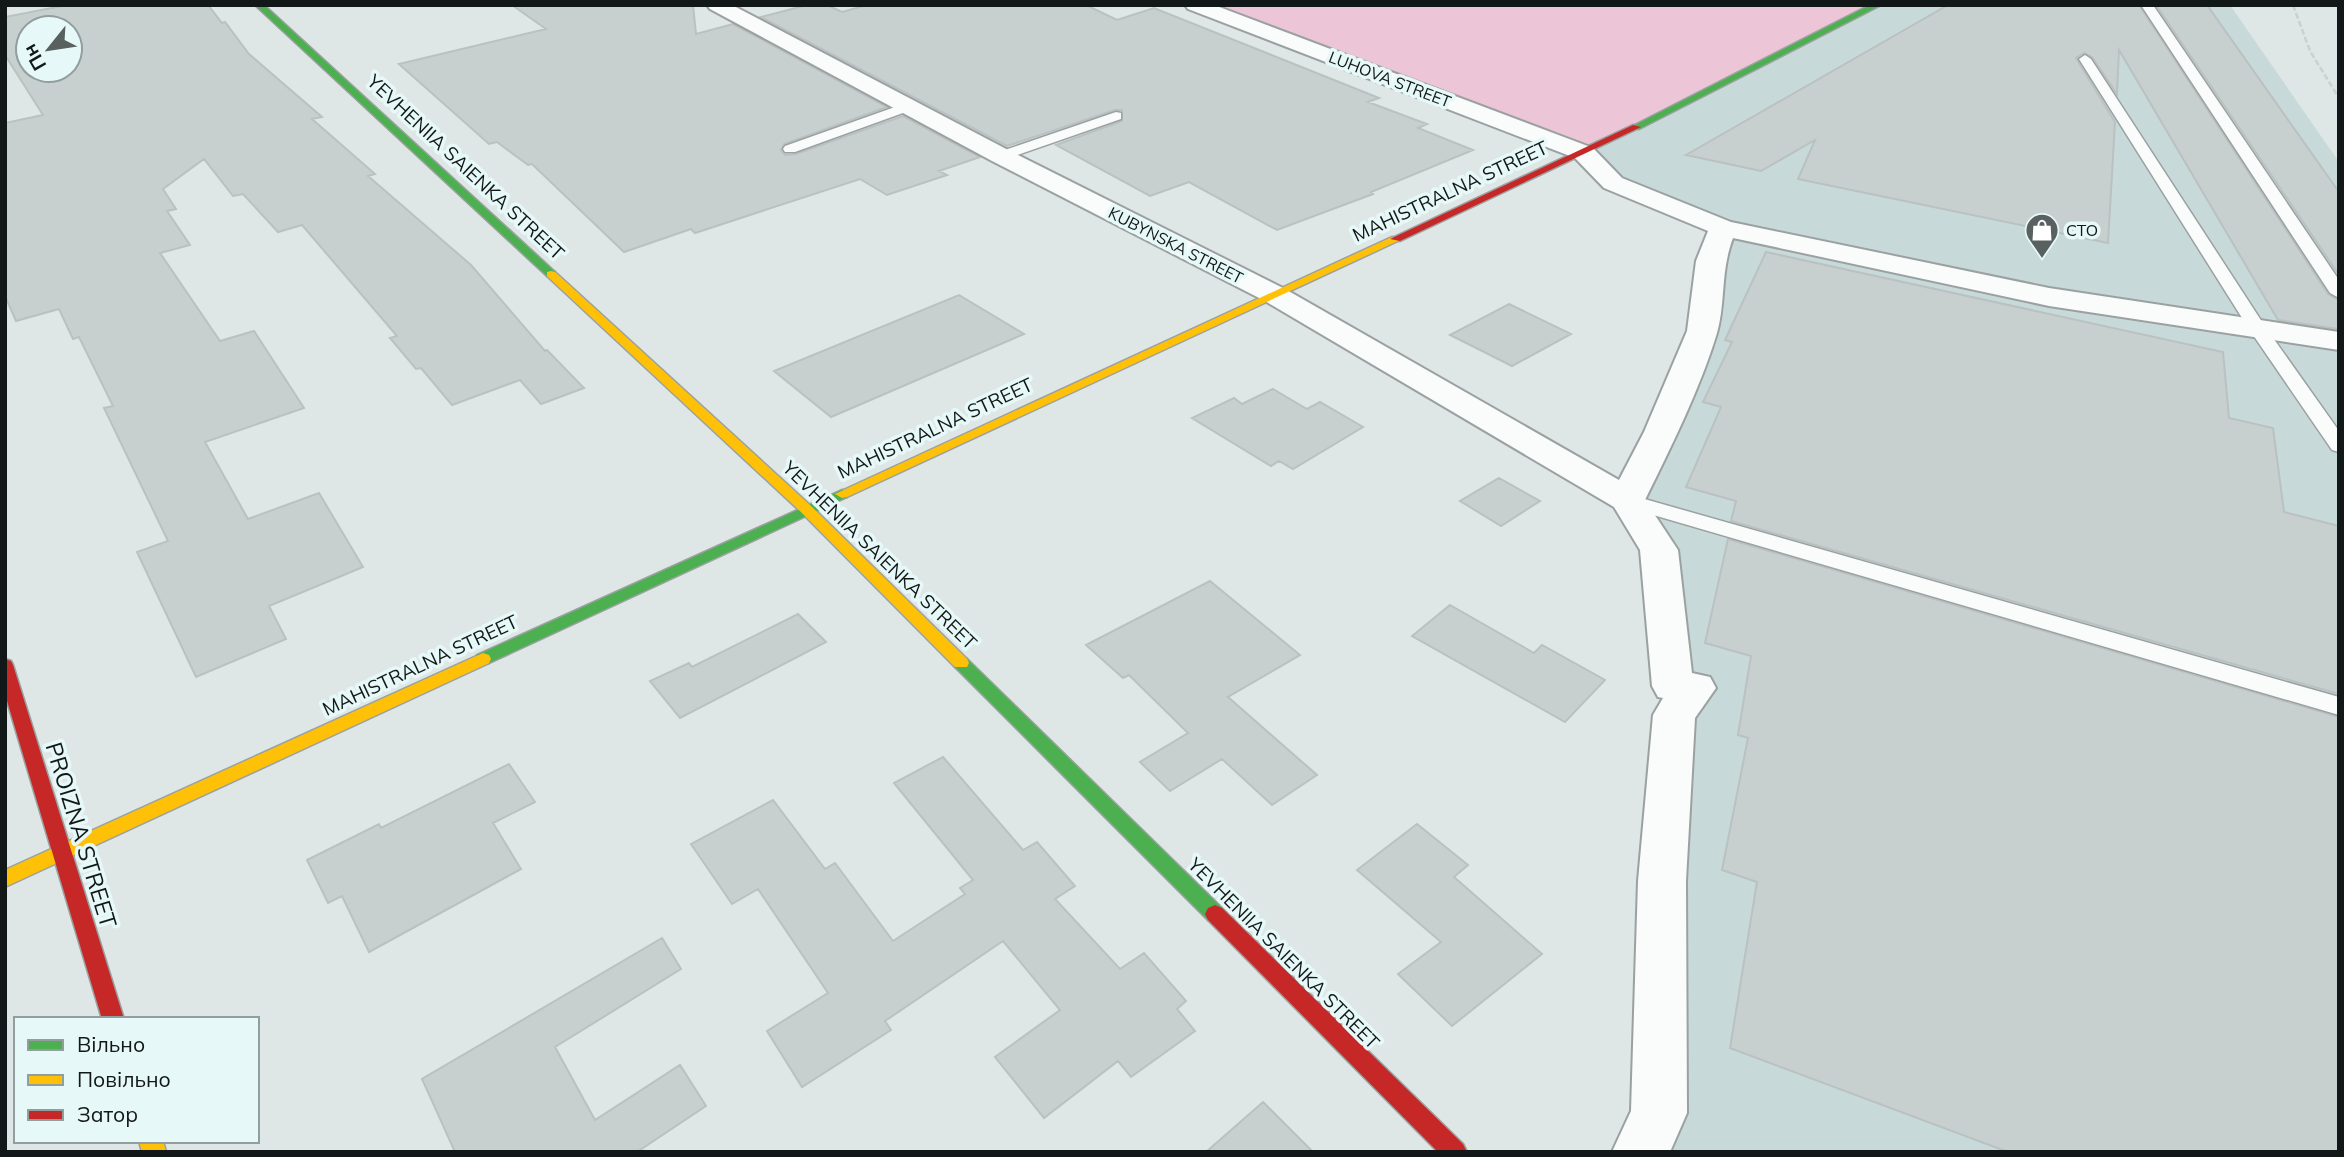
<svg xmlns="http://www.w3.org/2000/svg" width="2344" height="1157" font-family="Mulish,sans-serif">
	<rect width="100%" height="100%" fill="#dee6e6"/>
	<path fill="#c8d9da" d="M 1877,5 L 2230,5 L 2339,162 L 2339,1152 L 1641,1152 L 1674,715 L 1659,550 L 1627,500 L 1661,432 L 1723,229 L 1613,183 L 1584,153 Z"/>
	<path fill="#ecc5d7" d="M 1195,5 L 1877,5 L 1584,153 Z"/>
	<path fill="#c8cfcf" stroke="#bac1c1" stroke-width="2" fill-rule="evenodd" d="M 67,5 L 208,5 L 222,23 L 225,22 L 249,54 L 322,117 L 312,119 L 375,174 L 368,176 L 471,265 L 545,351 L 547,350 L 584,388 L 541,404 L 520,380 L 452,405 L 421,368 L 416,369 L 390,338 L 397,336 L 302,225 L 278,232 L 243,194 L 233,196 L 204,159 L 163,189 L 176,209 L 167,211 L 190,245 L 160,253 L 220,341 L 254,331 L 304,408 L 205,442 L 248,519 L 319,493 L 363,567 L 269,606 L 286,639 L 196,677 L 137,552 L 168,541 L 104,408 L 113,406 L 79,337 L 73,339 L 59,309 L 16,321 L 5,296 L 5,123 L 43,115 L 5,55 L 5,17 ZM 28,28 L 70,28 L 70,70 L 28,70 Z
		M 512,5 L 693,5 L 696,34 L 733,24 L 887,107 L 784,144 L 781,150 L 785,155 L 796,154 L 903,116 L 980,157 L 939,171 L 947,175 L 887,195 L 860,179 L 695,233 L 691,229 L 624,252 L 532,164 L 528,165 L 497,142 L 489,144 L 399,64 L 546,29 Z
		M 807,5 L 827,5 L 842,12 L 867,5 L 1086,5 L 1117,20 L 1154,8 L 1379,98 L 1368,102 L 1427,124 L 1418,128 L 1473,150 L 1371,192 L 1373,194 L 1277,230 L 1189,182 L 1150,196 L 1056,145 L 1122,121 L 1122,110 L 1115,110 L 1007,146 L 761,17 Z
		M 1948,5 L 2139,5 L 2328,294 L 2339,300 L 2339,329 L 2278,320 L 2119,50 L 2117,94 L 2092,57 L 2084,53 L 2076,58 L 2115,122 L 2108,243 L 1798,179 L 1815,140 L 1761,171 L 1686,155 Z
		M 2156,5 L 2207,5 L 2339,192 L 2339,275 Z
		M 1766,252 L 2223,352 L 2229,418 L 2273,428 L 2284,512 L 2339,526 L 2339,694 L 1731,521 L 1736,501 L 1686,487 L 1721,407 L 1703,402 L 1732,342 L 1725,340 Z
		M 959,295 L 1024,334 L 831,417 L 774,371 Z
		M 1509,304 L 1571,334 L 1512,366 L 1450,335 Z
		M 1273,389 L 1307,409 L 1320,402 L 1363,427 L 1293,469 L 1279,461 L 1271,466 L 1192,418 L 1234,398 L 1242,404 Z
		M 1499,478 L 1540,501 L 1501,526 L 1460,501 Z
		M 1728,539 L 2339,717 L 2339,1152 L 2008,1152 L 1730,1048 L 1757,882 L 1722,870 L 1748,738 L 1738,735 L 1751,656 L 1705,643 Z
		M 1210,581 L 1300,655 L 1228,697 L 1317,775 L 1272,805 L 1222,759 L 1170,791 L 1140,762 L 1188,733 L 1129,675 L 1123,678 L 1086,645 Z
		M 1450,605 L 1534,653 L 1542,645 L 1605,680 L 1565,722 L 1412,636 Z
		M 798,614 L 826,642 L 680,718 L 650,681 L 689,663 L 692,667 Z
		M 943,757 L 1023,850 L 1037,842 L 1075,886 L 1055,899 L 1120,969 L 1144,953 L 1186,1001 L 1177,1009 L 1195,1031 L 1131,1077 L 1118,1061 L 1044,1118 L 995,1057 L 1060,1010 L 1003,941 L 885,1021 L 891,1030 L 802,1087 L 767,1031 L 828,993 L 758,889 L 732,904 L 691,844 L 773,800 L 825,869 L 835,863 L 893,941 L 965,894 L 960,888 L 973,880 L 894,783 Z
		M 509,764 L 535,802 L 493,823 L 521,869 L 369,952 L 342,896 L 328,903 L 307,860 L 379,824 L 381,828 Z
		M 1417,824 L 1468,865 L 1454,877 L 1542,954 L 1452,1026 L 1398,974 L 1441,942 L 1357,870 Z
		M 662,938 L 681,969 L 555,1047 L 595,1120 L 680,1065 L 706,1106 L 637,1152 L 455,1152 L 422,1079 Z
		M 1263,1102 L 1313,1152 L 1206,1152 Z"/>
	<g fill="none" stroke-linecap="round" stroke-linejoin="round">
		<defs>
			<path id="lane" d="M 2141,5 L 2153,5 L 2339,280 L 2339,298 L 2330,293 Z
				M 2085,55 L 2091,59 L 2266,328 L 2339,431 L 2339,452 L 2332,450 L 2249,329 L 2079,59 Z
				M 909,102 L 914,103 L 914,109 L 795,152 L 785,152 L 783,149 L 785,146 Z
				M 1116,112 L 1121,113 L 1121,119 L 1006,159 L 996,159 L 994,156 L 996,153 Z
				M 1627,494 L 2339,697 L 2339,715 L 1619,505 L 1616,500 L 1619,495 Z"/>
			<path id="street" d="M 707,5 L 732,5 L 1010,151 L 1285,289 L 1619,480 L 1644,432 L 1687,331 L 1696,261 L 1708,231 L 1604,188 L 1575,158 L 1188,9 L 1185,5 L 1214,5 L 1593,148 L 1622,178 L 1731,222 L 2049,288 L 2339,332 L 2339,350 L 2049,306 L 1733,238 C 1720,273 1726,301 1717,333 C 1700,389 1671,447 1645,500 L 1678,550 L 1692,673 L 1710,677 L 1716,688 L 1695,718 L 1686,881 L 1687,1113 L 1670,1152 L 1612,1152 L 1631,1111 L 1638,881 L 1653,715 L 1663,698 L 1658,697 L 1652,686 L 1640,550 L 1614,507 L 1265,301 L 992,161 L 710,9 Z"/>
			<path id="fast" d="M 255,5 L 264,5 L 555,272 L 555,276 L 547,276 Z
				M 1870,5 L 1881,5 L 1639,129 L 1631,127 Z
				M 842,490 L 847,491 L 849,494 L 847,497 L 489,663 L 477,663 L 475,659 L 477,655 Z
				M 961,657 L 967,659 L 1222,908 L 1225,914 L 1222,920 L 1215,923 L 1208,920 L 955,667 L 953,663 L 955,659 Z"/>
			<path id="slow" d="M 1392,237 L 1402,239 L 847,497 L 842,498 L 835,494 Z
				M 551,271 L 555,272 L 812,507 L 967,659 L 969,663 L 967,667 L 955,667 L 802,513 L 547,276 L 547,272 Z
				M 483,653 L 489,655 L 491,659 L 489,663 L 5,887 L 5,870 Z
				M 139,1141 L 163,1141 L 166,1152 L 142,1152 Z"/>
			<path id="jam" d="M 1633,125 L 1641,127 L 1400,241 L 1390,239 Z
				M 5,659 L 11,661 L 13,665 L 124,1019 L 102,1019 L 5,694 Z
				M 1215,905 L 1222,908 L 1463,1144 L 1467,1152 L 1438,1152 L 1208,920 L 1205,914 L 1208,908 Z"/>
		</defs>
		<use href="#lane" stroke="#9ba1a1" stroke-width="3"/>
		<use href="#street" stroke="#9ba1a1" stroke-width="4"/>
		<use href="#fast" stroke="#9ba1a1" stroke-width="3"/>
		<use href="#slow" stroke="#9ba1a1" stroke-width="3"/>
		<use href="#jam" stroke="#9ba1a1" stroke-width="3"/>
		<use href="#lane" fill="#fafbfb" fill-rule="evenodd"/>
		<use href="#street" fill="#fafbfb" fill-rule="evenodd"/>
		<use href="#fast" fill="#4caf50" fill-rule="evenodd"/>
		<use href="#slow" fill="#ffc107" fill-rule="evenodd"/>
		<use href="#jam" fill="#c62828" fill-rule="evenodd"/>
		<path stroke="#cdd0d0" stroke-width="2.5" stroke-dasharray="6 2.5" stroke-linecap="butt" d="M 2293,5 L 2310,51 L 2339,98"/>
	</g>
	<defs>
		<symbol id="shop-pin" viewBox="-11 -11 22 30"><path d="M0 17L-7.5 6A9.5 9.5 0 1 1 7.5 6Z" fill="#596060" stroke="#e7f8f8"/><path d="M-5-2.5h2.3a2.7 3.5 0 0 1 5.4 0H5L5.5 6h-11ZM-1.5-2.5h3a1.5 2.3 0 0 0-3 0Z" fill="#fff"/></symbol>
	</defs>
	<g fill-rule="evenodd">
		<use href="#shop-pin" x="2023" y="211" width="38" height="52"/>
	</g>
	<g text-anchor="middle" stroke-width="7" stroke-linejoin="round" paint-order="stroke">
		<g font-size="16" fill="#121818" stroke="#e7f8f8">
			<text transform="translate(1390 79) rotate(21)" y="6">LUHOVA STREET</text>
			<text transform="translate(1176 245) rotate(27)" y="6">KUBYNSKA STREET</text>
		</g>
		<g font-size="16" fill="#121818" stroke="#e7f8f8" text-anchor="start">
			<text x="2066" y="236">СТО</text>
		</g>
		<g font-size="19" fill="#121818" stroke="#e7f8f8">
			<text transform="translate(466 167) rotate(43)" y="7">YEVHENIIA SAIENKA STREET</text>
			<text transform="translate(1450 191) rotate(-25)" y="7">MAHISTRALNA STREET</text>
			<text transform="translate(935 428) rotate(-25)" y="7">MAHISTRALNA STREET</text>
			<text transform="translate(880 555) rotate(44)" y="7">YEVHENIIA SAIENKA STREET</text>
			<text transform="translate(420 665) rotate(-25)" y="7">MAHISTRALNA STREET</text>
			<text transform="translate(1284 953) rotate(45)" y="7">YEVHENIIA SAIENKA STREET</text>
		</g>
		<g font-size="23" fill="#121818" stroke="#e7f8f8">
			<text transform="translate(81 835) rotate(73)" y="8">PROIZNA STREET</text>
		</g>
	</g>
	<rect width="2344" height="1157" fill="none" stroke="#121818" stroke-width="14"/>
	<rect x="14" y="1017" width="245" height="126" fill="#e7f8f8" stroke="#929e9e" stroke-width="2"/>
	<rect x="28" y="1040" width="35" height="10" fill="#4caf50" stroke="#929e9e" stroke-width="2"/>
	<text x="77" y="1052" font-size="21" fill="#121818">Вільно</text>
	<rect x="28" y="1075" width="35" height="10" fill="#ffc107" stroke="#929e9e" stroke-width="2"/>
	<text x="77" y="1087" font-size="21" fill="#121818">Повільно</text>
	<rect x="28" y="1110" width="35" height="10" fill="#c62828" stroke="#929e9e" stroke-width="2"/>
	<text x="77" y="1122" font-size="21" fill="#121818">Затор</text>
	<g transform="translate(49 49) rotate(240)"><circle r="33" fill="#e7f8f8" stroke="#929e9e" stroke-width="2"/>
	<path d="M0-5L12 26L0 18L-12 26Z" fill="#596060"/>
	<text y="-10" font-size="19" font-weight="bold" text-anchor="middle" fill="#121818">Пн</text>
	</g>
</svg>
